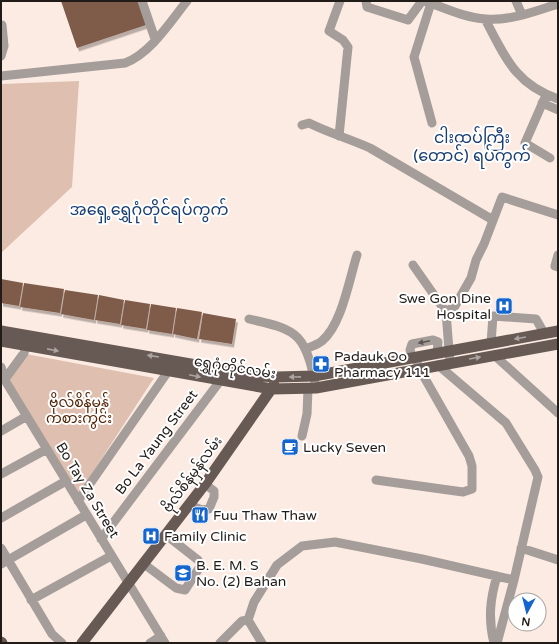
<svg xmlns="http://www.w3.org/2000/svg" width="559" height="644" font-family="'Varela Round','Noto Sans Myanmar',sans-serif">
	<defs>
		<filter id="shadow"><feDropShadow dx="2" dy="3.5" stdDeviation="0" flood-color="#0004"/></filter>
	</defs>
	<rect width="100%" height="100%" fill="#fcebe2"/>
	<path fill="#dfbfaf" d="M 79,81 L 72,187 L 1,253 L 1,84 Z
		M 26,354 L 154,378 L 78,495 L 8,379 Z"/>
	<path fill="#7e5c4a" filter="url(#shadow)" d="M 61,1 L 141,1 L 149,24 L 77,48 Z
		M 1,279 L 23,283 L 19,306 L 1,303 Z
		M 24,283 L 64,289 L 60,313 L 20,307 Z
		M 65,290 L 98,295 L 94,320 L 61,314 Z
		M 99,295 L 124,300 L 120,324 L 95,320 Z
		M 125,300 L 150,304 L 146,329 L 121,325 Z
		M 151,304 L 176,308 L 172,334 L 147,330 Z
		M 177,308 L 202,312 L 197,339 L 173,334 Z
		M 203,313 L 236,319 L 232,344 L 199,339 Z"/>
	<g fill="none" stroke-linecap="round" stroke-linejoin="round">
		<path stroke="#a49d99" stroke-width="9" d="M 142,1 L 155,39
			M 366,1 L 367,7 L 408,20 L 422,1
			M 425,1 C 444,8 466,18 486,19 C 511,21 535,11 558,4
			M 516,1 L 522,15
			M 431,3 L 414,57 L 432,123
			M 485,19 C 505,57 515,84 558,99
			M 1,56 L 4,46 L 2,25
			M 1,76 L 125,63 C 151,53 170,22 187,1
			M 546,95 L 525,143 L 550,158
			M 542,103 L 558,110
			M 302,125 L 309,123 C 329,133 350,139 370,148 L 493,220
			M 339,136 L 348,47 L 343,40 L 329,31 L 340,1
			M 558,255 L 555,266 L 558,267
			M 413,265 L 446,312 L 450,363
			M 446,312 L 455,306 L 471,278 L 476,260 L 484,244 L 502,197 L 558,215
			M 249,319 C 265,323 287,326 298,338 C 309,350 313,373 316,388
			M 491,343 L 493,316 L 536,319 L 544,333
			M 305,349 C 310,347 317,345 322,341 C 342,324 349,280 357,255
			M 494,355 L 558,413
			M 412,358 L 410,350 L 412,344 L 433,340 L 438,342 L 437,353
			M 438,365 L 506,423 L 535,470 L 538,477 L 514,580 L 497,643
			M 1,367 L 6,382 L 165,643
			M 5,379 L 24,353 L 27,339
			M 1,431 L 27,416
			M 302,436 L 307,414 L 308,389
			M 1,474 L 47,449
			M 376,480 L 463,492 L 472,489 L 472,466 L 469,456 L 419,368 L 415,357
			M 78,501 L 169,370 L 170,365
			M 189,505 L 202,510 L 209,509 L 214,497 L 214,491 L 205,484
			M 1,518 L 66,481
			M 101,539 L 220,381
			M 1,548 L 52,634 L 62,643
			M 521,548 L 558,560
			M 1,564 L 86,515
			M 144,564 L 176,588 L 185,590 L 201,565 L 198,560 L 166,535
			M 31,600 L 111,556
			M 248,620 L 262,643
			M 150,643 L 161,636
			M 220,643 L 242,621 L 248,620 L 254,602 L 277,565 L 302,546 L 335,542 L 422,559 L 514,580
			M 494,643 C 488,619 490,599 497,576"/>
		<path stroke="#675a54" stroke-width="11" d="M 1,331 L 260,376 L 277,377 L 314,376 L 558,331
			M 1,341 L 272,389 L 316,388 L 558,344
			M 1,642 L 2,643
			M 82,643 L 205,484 L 274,385"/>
	</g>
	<defs><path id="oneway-solid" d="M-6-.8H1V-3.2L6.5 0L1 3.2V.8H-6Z"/></defs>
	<g fill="#aba4a1">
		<use href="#oneway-solid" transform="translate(520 338) rotate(170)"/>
		<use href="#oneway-solid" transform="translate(53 350) rotate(11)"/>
		<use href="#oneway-solid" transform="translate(153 356) rotate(-171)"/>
		<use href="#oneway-solid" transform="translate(475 358) rotate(-10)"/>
		<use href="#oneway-solid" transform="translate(195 376) rotate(12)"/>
		<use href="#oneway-solid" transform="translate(295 377) rotate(179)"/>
	</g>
	<use fill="#5c5653" href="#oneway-solid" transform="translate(424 342) rotate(168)"/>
	<defs>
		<symbol id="hospital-square" viewBox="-11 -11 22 22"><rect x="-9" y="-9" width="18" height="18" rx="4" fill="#1565cf" stroke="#fff"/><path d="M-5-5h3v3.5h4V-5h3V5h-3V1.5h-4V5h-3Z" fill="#fff"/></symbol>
		<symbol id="pharmacy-square" viewBox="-11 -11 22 22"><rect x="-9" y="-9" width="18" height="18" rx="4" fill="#1565cf" stroke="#fff"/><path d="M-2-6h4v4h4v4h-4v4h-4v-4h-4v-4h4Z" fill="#fff"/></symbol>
		<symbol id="cafe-square" viewBox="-11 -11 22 22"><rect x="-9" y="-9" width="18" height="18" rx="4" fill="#1565cf" stroke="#fff"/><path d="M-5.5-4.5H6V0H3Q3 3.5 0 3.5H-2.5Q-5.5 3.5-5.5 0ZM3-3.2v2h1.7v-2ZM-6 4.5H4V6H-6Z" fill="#fff"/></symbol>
		<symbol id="restaurant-square" viewBox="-11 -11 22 22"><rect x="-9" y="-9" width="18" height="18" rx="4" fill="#1565cf" stroke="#fff"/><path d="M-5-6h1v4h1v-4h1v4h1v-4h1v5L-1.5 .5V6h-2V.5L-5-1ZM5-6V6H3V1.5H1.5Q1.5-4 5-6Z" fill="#fff"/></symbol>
		<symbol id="school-square" viewBox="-11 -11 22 22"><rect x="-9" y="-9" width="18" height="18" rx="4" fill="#1565cf" stroke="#fff"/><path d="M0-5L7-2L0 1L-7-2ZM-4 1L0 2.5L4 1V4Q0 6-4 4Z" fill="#fff"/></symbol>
	</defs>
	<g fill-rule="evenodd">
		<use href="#hospital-square" x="494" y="296" width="20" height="20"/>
		<use href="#pharmacy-square" x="311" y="354" width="20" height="20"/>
		<use href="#cafe-square" x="280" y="437" width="20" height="20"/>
		<use href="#restaurant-square" x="190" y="505" width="20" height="20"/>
		<use href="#hospital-square" x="141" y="526" width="20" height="20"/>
		<use href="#school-square" x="173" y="563" width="20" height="20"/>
	</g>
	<g text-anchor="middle" stroke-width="4" stroke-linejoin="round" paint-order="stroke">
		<g font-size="14" fill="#221c19" stroke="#fff" text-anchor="start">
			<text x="491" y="303" text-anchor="end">Swe Gon Dine<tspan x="491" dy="16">Hospital</tspan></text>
			<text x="334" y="361">Padauk Oo<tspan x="334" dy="16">Pharmacy 111</tspan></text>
			<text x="303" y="452">Lucky Seven</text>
			<text x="213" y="520">Fuu Thaw Thaw</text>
			<text x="164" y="541">Family Clinic</text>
			<text x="196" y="570">B. E. M. S<tspan x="196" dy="16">No. (2) Bahan</tspan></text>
		</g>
		<g font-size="14" fill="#221c19" stroke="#fff">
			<text transform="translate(235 367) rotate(9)" y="5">ရွှေဂုံတိုင်လမ်း</text>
			<text transform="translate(156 442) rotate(-53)" y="5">Bo La Yaung Street</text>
			<text transform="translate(192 474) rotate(-54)" y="5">ဗိုလ်စိန်မှန်လမ်း</text>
			<text transform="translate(88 490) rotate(59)" y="5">Bo Tay Za Street</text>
		</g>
		<g font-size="14" fill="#542405" stroke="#fff">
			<text x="79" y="407">ဗိုလ်စိန်မှန်<tspan x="79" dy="16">ကစားကွင်း</tspan></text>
		</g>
		<g font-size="16" fill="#1a3e73" stroke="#fff">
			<text x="472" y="143">ငါးထပ်ကြီး<tspan x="472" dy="18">(တောင်) ရပ်ကွက်</tspan></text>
			<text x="149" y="215">အရှေ့ရွှေဂုံတိုင်ရပ်ကွက်</text>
		</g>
	</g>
	<rect width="559" height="644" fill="none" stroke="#221c19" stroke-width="4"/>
	<g transform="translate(527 612) rotate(187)"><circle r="19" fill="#ffffff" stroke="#a7a4a3"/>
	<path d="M0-3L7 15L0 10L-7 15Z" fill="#1565cf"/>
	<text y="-6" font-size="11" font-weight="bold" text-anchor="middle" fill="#221c19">N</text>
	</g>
</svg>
